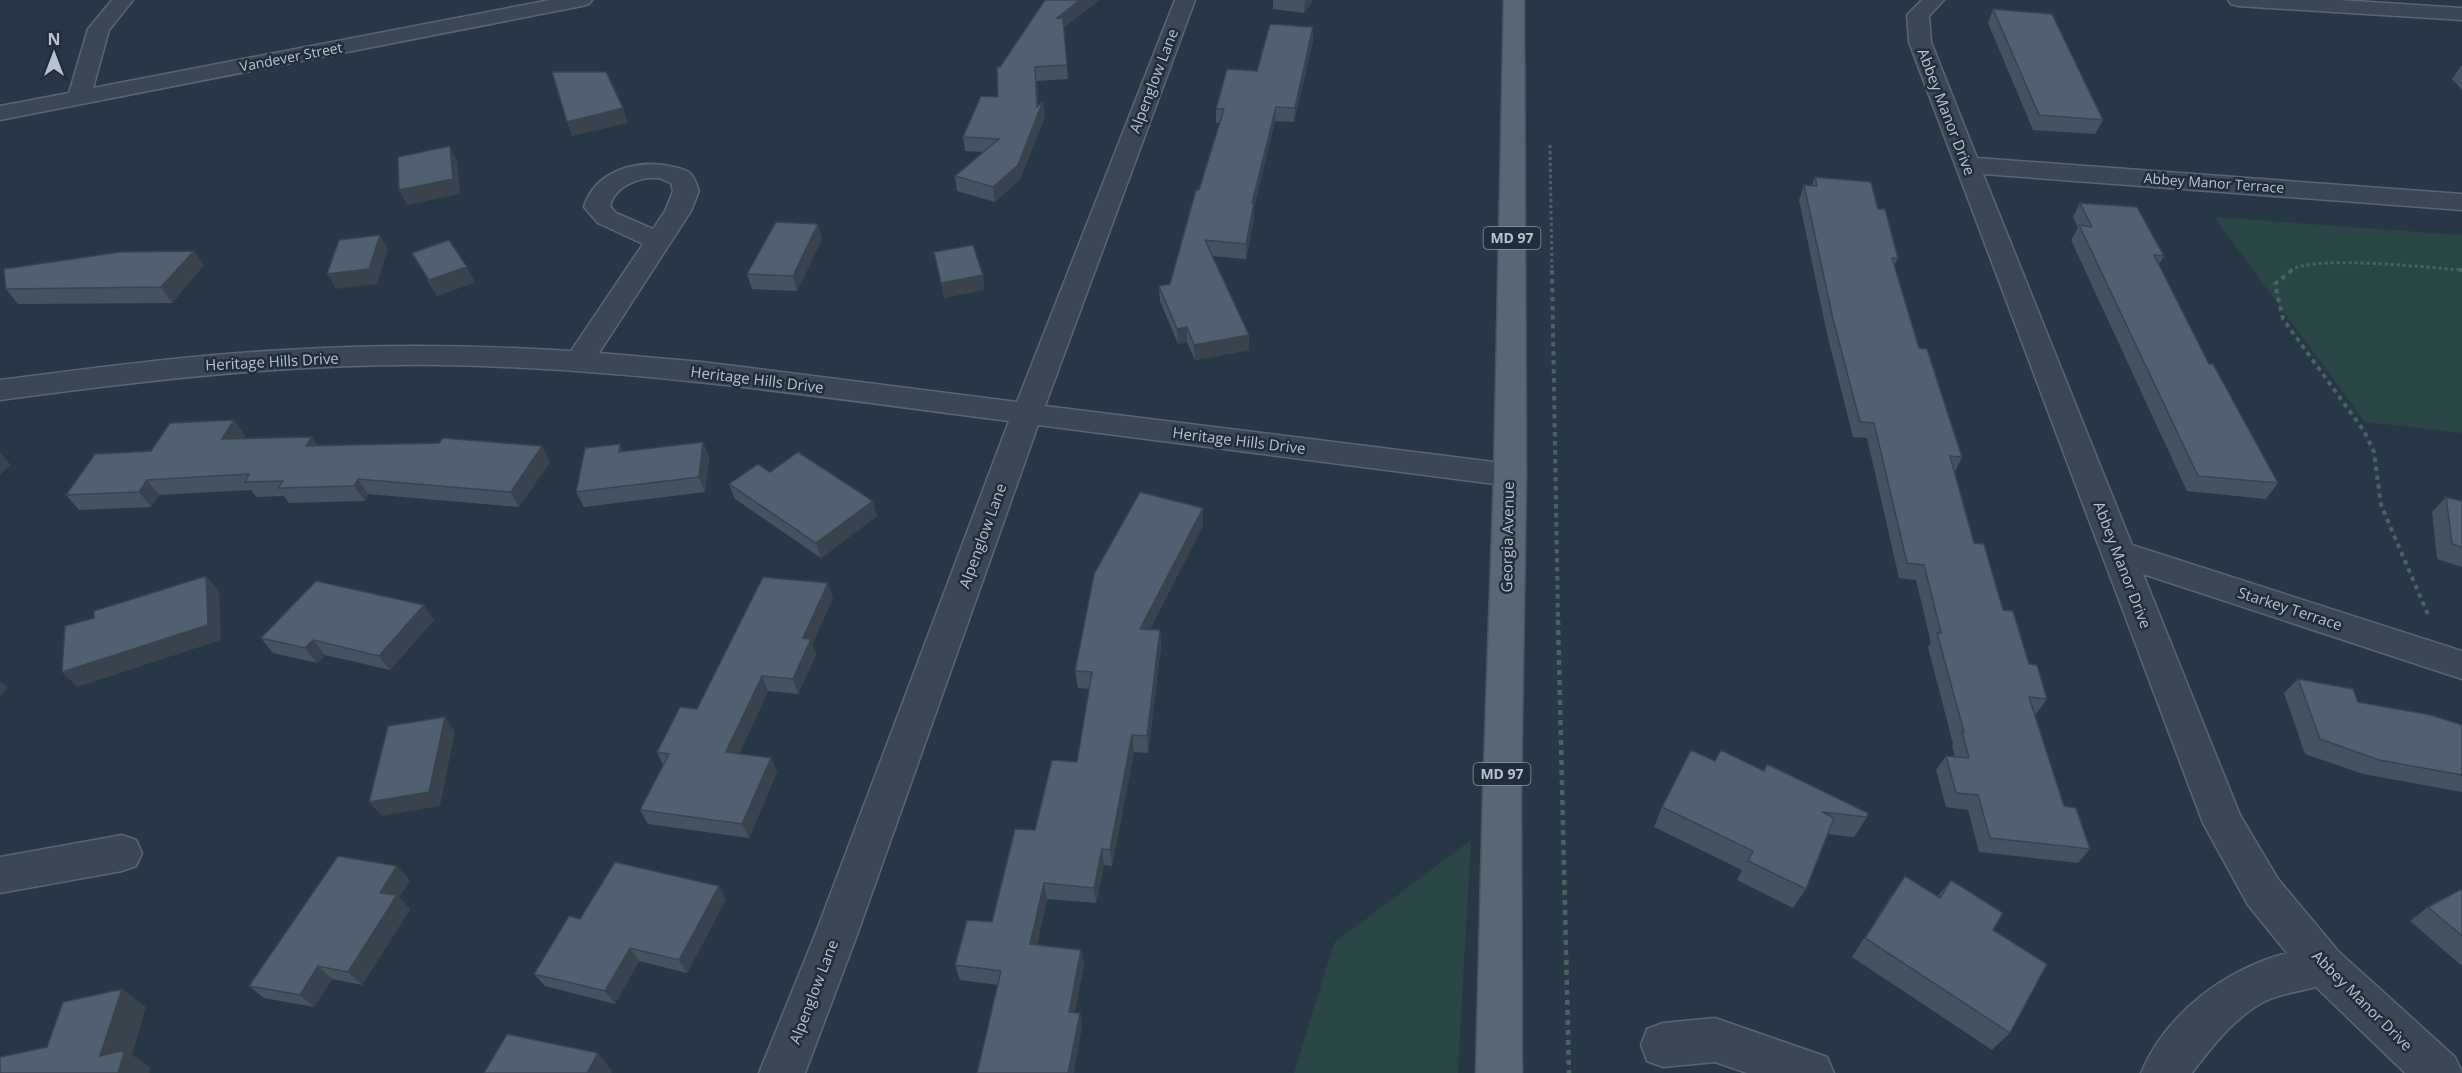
<svg xmlns="http://www.w3.org/2000/svg" width="2462" height="1073" font-family="'Open Sans',sans-serif">
	<rect width="100%" height="100%" fill="#273745"/>
	<path fill="#294546" d="M 2214,217 L 2462,235 L 2462,433 L 2365,422 Z
		M 1471,840 L 1458,1073 L 1294,1073 L 1334,943 Z"/>
	<g fill="none" stroke-linecap="round" stroke-linejoin="round">
		<defs>
			<path id="minor" d="M 112,0 L 133,0 L 109,30 L 93,88 L 550,0 L 592,0 L 589,4 L 582,6 L 0,120 L 0,106 L 69,93 L 88,29 Z
				M 1175,0 L 1195,0 L 1045,406 L 1510,464 L 1521,467 L 1526,475 L 1521,483 L 1510,486 L 1038,425 L 857,935 L 805,1073 L 759,1073 L 815,935 L 1009,421 C 821,397 632,368 442,365 C 293,363 147,380 0,400 L 0,380 C 95,368 189,355 285,350 C 380,344 475,345 571,351 L 643,244 L 598,223 L 584,207 C 595,170 639,158 674,167 C 679,168 687,170 691,174 C 695,178 697,186 699,191 L 691,211 L 599,353 L 702,362 L 1017,402 ZM 648,178 L 659,178 L 671,183 L 673,191 L 665,211 L 653,229 L 616,213 L 610,206 C 615,188 631,181 648,178 Z
				M 1922,0 L 1944,0 L 1929,16 L 1931,42 L 1977,158 L 2462,194 L 2462,210 L 1983,174 L 2132,545 L 2462,651 L 2462,679 L 2143,574 L 2240,815 L 2278,879 L 2338,951 L 2455,1057 L 2462,1073 L 2405,1073 L 2316,987 C 2301,991 2285,993 2270,999 C 2238,1013 2212,1046 2192,1073 L 2141,1073 C 2166,1013 2226,969 2287,953 L 2248,905 L 2203,823 L 1909,42 L 1907,15 Z
				M 2228,0 L 2339,0 L 2462,8 L 2462,20 L 2238,6 L 2231,4 Z
				M 122,835 L 136,840 L 142,853 L 136,866 L 122,871 L 0,893 L 0,857 Z
				M 1715,1018 L 1827,1057 L 1834,1073 L 1747,1073 L 1715,1062 L 1663,1067 L 1647,1061 L 1641,1045 L 1647,1029 L 1663,1023 Z"/>
			<path id="major" d="M 1504,0 L 1524,0 L 1526,475 L 1521,797 L 1522,1073 L 1476,1073 L 1483,797 L 1494,475 Z"/>
		</defs>
		<use href="#minor" stroke="#5a6671" stroke-width="3"/>
		<use href="#major" stroke="#485460" stroke-width="3"/>
		<path stroke="#496364" stroke-width="3" stroke-dasharray="3 3" stroke-linecap="butt" d="M 1550,145 L 1552,271
			M 2290,271 C 2311,254 2430,268 2462,270"/>
		<path stroke="#496364" stroke-width="4" stroke-dasharray="4.5 4.5" stroke-linecap="butt" d="M 1552,270 L 1558,621
			M 2292,270 L 2275,284 L 2283,319 L 2364,431 L 2374,452 L 2381,505 L 2429,617
			M 2459,270 L 2462,270"/>
		<path stroke="#496364" stroke-width="4.5" stroke-dasharray="5 5" stroke-linecap="butt" d="M 1558,620 L 1569,1073"/>
		<use href="#minor" fill="#3b4854" fill-rule="evenodd"/>
		<use href="#major" fill="#596774" fill-rule="evenodd"/>
	</g>
	<path fill="#455360" d="M 1045,0 L 1099,0 L 1063,28 L 1068,79 L 1037,81 L 1038,106 L 1045,116 L 1020,179 L 995,202 L 957,191 L 955,176 L 983,152 L 965,151 L 963,137 L 998,97 L 1000,67 Z
		M 1273,0 L 1313,0 L 1304,13 L 1273,9 Z
		M 1993,9 L 2103,120 L 2095,134 L 2033,130 L 1988,23 Z
		M 1313,27 L 1313,41 L 1294,122 L 1275,121 L 1254,207 L 1254,218 L 1246,259 L 1212,256 L 1249,335 L 1249,350 L 1195,360 L 1187,342 L 1178,344 L 1160,301 L 1159,286 L 1170,284 L 1220,123 L 1216,123 L 1216,109 L 1257,71 Z
		M 2462,65 L 2462,90 L 2452,79 Z
		M 1815,177 L 1878,209 L 1898,258 L 1894,266 L 1919,348 L 1962,457 L 1955,471 L 1974,543 L 2003,610 L 2047,699 L 2036,714 L 2035,714 L 2064,806 L 2090,849 L 2078,863 L 1979,852 L 1968,810 L 1946,807 L 1936,770 L 1946,756 L 1955,757 L 1952,746 L 1953,744 L 1928,647 L 1931,643 L 1916,580 L 1899,578 L 1867,438 L 1853,437 L 1827,334 L 1799,200 L 1804,185 L 1812,186 Z
		M 2080,203 L 2164,256 L 2159,264 L 2209,364 L 2278,483 L 2266,499 L 2187,491 L 2071,240 L 2078,228 L 2073,217 Z
		M 822,239 L 797,291 L 752,289 L 747,274 Z
		M 412,253 L 475,282 L 437,296 L 420,267 Z
		M 204,265 L 172,303 L 18,304 L 6,289 Z
		M 245,435 L 243,439 L 318,446 L 542,446 L 550,462 L 519,507 L 368,494 L 365,501 L 289,503 L 284,496 L 256,497 L 251,490 L 159,495 L 151,507 L 79,510 L 66,495 L 151,451 Z
		M 703,442 L 709,458 L 705,492 L 584,507 L 576,492 L 624,452 Z
		M 729,484 L 877,516 L 821,558 L 735,499 Z
		M 2446,497 L 2460,501 L 2462,499 L 2462,567 L 2437,559 L 2432,512 Z
		M 1203,508 L 1203,526 L 1150,629 L 1160,630 L 1161,647 L 1148,753 L 1134,752 L 1112,866 L 1104,865 L 1096,903 L 1047,899 L 1037,945 L 1081,950 L 1084,965 L 1074,1013 L 1080,1013 L 1082,1028 L 998,985 L 960,980 L 955,965 L 992,922 L 1035,830 L 1077,762 L 1090,689 L 1078,688 L 1075,671 Z
		M 833,598 L 812,644 L 816,654 L 798,694 L 768,691 L 739,754 L 777,772 L 749,838 L 648,824 L 640,810 L 663,765 L 657,752 L 697,709 Z
		M 434,620 L 390,670 L 325,655 L 317,663 L 273,653 L 261,638 Z
		M 2298,679 L 2358,702 L 2462,725 L 2462,792 L 2363,774 L 2305,754 L 2284,693 Z
		M 1715,761 L 1763,771 L 1767,764 L 1867,817 L 1854,837 L 1828,834 L 1806,889 L 1793,908 L 1737,880 L 1742,870 L 1654,827 L 1662,807 Z
		M 1905,876 L 1937,897 L 1951,880 L 1993,930 L 2010,1033 L 1992,1050 L 1852,957 L 1891,896 Z
		M 410,880 L 399,897 L 410,909 L 362,985 L 332,979 L 314,1007 L 264,998 L 249,986 Z
		M 2462,889 L 2462,966 L 2410,921 L 2428,907 Z
		M 726,899 L 687,973 L 639,961 L 615,1004 L 545,986 L 534,974 L 580,919 Z"/>
	<path fill="#38434e" d="M 1080,0 L 1099,0 L 1063,28 L 1068,79 L 1063,28 L 1057,18 Z
		M 1305,0 L 1313,0 L 1304,13 L 1305,1 Z
		M 1313,27 L 1313,41 L 1294,122 L 1295,108 Z
		M 1035,67 L 1038,114 L 1043,101 L 1045,116 L 1020,179 L 995,202 L 993,187 Z
		M 1276,107 L 1275,121 L 1254,207 L 1254,218 L 1246,259 L 1246,244 L 1252,203 Z
		M 623,108 L 628,123 L 572,136 L 567,122 Z
		M 450,146 L 457,161 L 460,194 L 407,205 L 399,190 Z
		M 818,224 L 822,239 L 797,291 L 793,276 Z
		M 380,235 L 388,249 L 377,284 L 336,289 L 327,274 Z
		M 194,251 L 204,265 L 172,303 L 161,287 Z
		M 467,267 L 475,282 L 437,296 L 429,280 Z
		M 983,275 L 985,290 L 944,298 L 941,283 Z
		M 1187,327 L 1187,342 L 1178,344 L 1177,329 Z
		M 1249,335 L 1249,350 L 1195,360 L 1194,345 Z
		M 234,420 L 245,435 L 233,454 L 222,439 Z
		M 312,437 L 322,452 L 306,446 Z
		M 703,442 L 709,458 L 705,492 L 699,477 Z
		M 620,444 L 627,459 L 619,452 Z
		M 542,446 L 550,462 L 519,507 L 511,492 Z
		M 0,452 L 11,465 L 0,475 Z
		M 358,479 L 368,494 L 365,501 L 354,486 Z
		M 147,480 L 159,495 L 151,507 L 139,492 Z
		M 873,501 L 877,516 L 821,558 L 816,543 Z
		M 1203,508 L 1203,526 L 1141,646 L 1140,629 Z
		M 206,576 L 219,591 L 221,640 L 77,687 L 62,672 Z
		M 828,583 L 833,598 L 812,644 L 816,654 L 798,694 L 793,679 L 803,638 Z
		M 424,605 L 434,620 L 390,670 L 379,656 Z
		M 1160,630 L 1161,647 L 1148,753 L 1147,736 Z
		M 313,640 L 325,655 L 317,663 L 305,648 Z
		M 762,676 L 768,691 L 733,767 L 726,752 Z
		M 0,681 L 8,688 L 0,696 Z
		M 445,717 L 455,732 L 440,806 L 382,816 L 369,802 Z
		M 1132,735 L 1134,752 L 1112,866 L 1110,850 Z
		M 771,758 L 777,772 L 749,838 L 742,824 Z
		M 1102,849 L 1104,865 L 1096,903 L 1094,888 Z
		M 397,866 L 410,880 L 399,897 L 410,909 L 362,985 L 348,972 L 380,893 Z
		M 1044,883 L 1047,899 L 1034,959 L 1030,944 Z
		M 719,886 L 726,899 L 687,973 L 679,960 Z
		M 630,948 L 639,961 L 615,1004 L 605,991 Z
		M 1081,950 L 1084,965 L 1072,1027 L 1069,1012 Z
		M 318,966 L 332,979 L 314,1007 L 300,995 Z
		M 122,989 L 146,1007 L 132,1055 L 151,1068 L 149,1073 L 118,1073 L 100,1056 Z
		M 1080,1013 L 1082,1028 L 1074,1073 L 1068,1073 Z
		M 598,1053 L 612,1071 L 611,1073 L 587,1073 Z"/>
	<path fill="#506070" stroke="#38434e" stroke-width="1.5" d="M 1045,0 L 1080,0 L 1057,18 L 1063,18 L 1067,65 L 1035,67 L 1037,107 L 1043,101 L 1018,165 L 993,187 L 955,176 L 999,139 L 963,137 L 981,96 L 998,97 L 997,67 L 1000,67 Z
		M 1993,9 L 2052,14 L 2103,120 L 2039,115 Z
		M 1270,24 L 1313,27 L 1295,108 L 1276,107 L 1252,203 L 1254,203 L 1246,244 L 1205,240 L 1249,335 L 1194,345 L 1187,327 L 1177,329 L 1159,286 L 1170,284 L 1196,190 L 1199,190 L 1224,109 L 1216,109 L 1227,69 L 1257,71 Z
		M 552,72 L 606,72 L 623,108 L 567,122 Z
		M 450,146 L 453,179 L 399,190 L 398,157 Z
		M 1815,177 L 1871,182 L 1878,209 L 1885,209 L 1898,258 L 1892,258 L 1919,348 L 1927,349 L 1962,457 L 1950,456 L 1974,543 L 1984,544 L 2003,610 L 2013,611 L 2029,664 L 2037,665 L 2047,699 L 2029,697 L 2064,806 L 2076,808 L 2090,849 L 1990,838 L 1978,795 L 1956,793 L 1946,756 L 1969,758 L 1962,732 L 1964,732 L 1937,633 L 1941,633 L 1924,565 L 1907,563 L 1874,423 L 1860,422 L 1833,319 L 1804,185 L 1817,186 Z
		M 2080,203 L 2137,207 L 2164,256 L 2154,255 L 2209,364 L 2213,364 L 2278,483 L 2198,476 L 2079,225 L 2092,227 Z
		M 776,222 L 818,224 L 793,276 L 747,274 Z
		M 380,235 L 369,269 L 327,274 L 339,240 Z
		M 449,240 L 467,267 L 429,280 L 412,253 Z
		M 973,245 L 983,275 L 941,283 L 934,252 Z
		M 194,251 L 161,287 L 6,289 L 4,269 L 120,252 Z
		M 234,420 L 222,439 L 312,437 L 306,446 L 439,443 L 443,438 L 542,446 L 511,492 L 358,479 L 354,486 L 278,488 L 283,481 L 245,482 L 249,474 L 147,480 L 139,492 L 66,495 L 95,454 L 151,451 L 170,423 Z
		M 703,442 L 699,477 L 576,492 L 585,448 L 620,444 L 619,452 Z
		M 798,452 L 873,501 L 816,543 L 729,484 L 758,464 L 770,472 Z
		M 1140,492 L 1203,508 L 1140,629 L 1160,630 L 1147,736 L 1132,735 L 1110,850 L 1102,849 L 1094,888 L 1044,883 L 1030,944 L 1081,950 L 1069,1012 L 1080,1013 L 1068,1073 L 977,1073 L 1001,971 L 955,965 L 967,920 L 992,922 L 1015,829 L 1035,830 L 1052,760 L 1077,762 L 1092,672 L 1075,671 L 1094,574 Z
		M 2446,497 L 2462,501 L 2462,547 L 2452,544 Z
		M 206,576 L 208,625 L 62,672 L 65,626 L 94,618 L 94,611 Z
		M 763,577 L 828,583 L 803,638 L 811,639 L 793,679 L 762,676 L 726,752 L 771,758 L 742,824 L 640,810 L 669,754 L 657,752 L 680,707 L 697,709 Z
		M 316,581 L 424,605 L 379,656 L 313,640 L 305,648 L 261,638 Z
		M 2298,679 L 2353,689 L 2358,702 L 2431,715 L 2462,725 L 2462,775 L 2379,760 L 2320,739 Z
		M 445,717 L 429,792 L 369,802 L 388,726 Z
		M 1691,750 L 1715,761 L 1721,750 L 1764,771 L 1767,764 L 1868,813 L 1867,817 L 1822,812 L 1834,818 L 1806,889 L 1748,861 L 1753,851 L 1662,807 Z
		M 338,856 L 397,866 L 380,893 L 397,895 L 348,972 L 318,966 L 300,995 L 249,986 Z
		M 615,862 L 719,886 L 679,960 L 630,948 L 605,991 L 534,974 L 569,916 L 580,919 Z
		M 1905,876 L 1940,898 L 1951,880 L 2003,913 L 1993,930 L 2047,964 L 2010,1033 L 1865,938 Z
		M 2462,889 L 2462,936 L 2428,907 Z
		M 122,989 L 100,1056 L 125,1050 L 118,1073 L 0,1073 L 0,1057 L 47,1047 L 63,1002 Z
		M 507,1034 L 598,1053 L 587,1073 L 484,1073 Z"/>
	<g text-anchor="middle" stroke-width="5" stroke-linejoin="round" paint-order="stroke">
		<g font-size="14" fill="#b9c3cd" stroke="#202d3a">
			<text transform="translate(291 57) rotate(-11)" y="5">Vandever Street</text>
			<text transform="translate(2214 183) rotate(4)" y="5">Abbey Manor Terrace</text>
		</g>
		<g fill="#202d3a" stroke="#8b96a1" stroke-width="1.5">
			<rect x="1483.5" y="227" width="57" height="22" rx="4.5"/>
			<rect x="1473.5" y="763" width="57" height="22" rx="4.5"/>
		</g>
		<g font-size="14" font-weight="bold" fill="#b9c3cd">
			<text x="1512" y="243">MD 97</text>
			<text x="1502" y="779">MD 97</text>
		</g>
		<g font-size="15" fill="#b9c3cd" stroke="#202d3a">
			<text transform="translate(1154 81) rotate(-69)" y="5">Alpenglow Lane</text>
			<text transform="translate(1946 112) rotate(69)" y="5">Abbey Manor Drive</text>
			<text transform="translate(272 362) rotate(-3)" y="5">Heritage Hills Drive</text>
			<text transform="translate(757 380) rotate(7)" y="5">Heritage Hills Drive</text>
			<text transform="translate(1239 441) rotate(7)" y="5">Heritage Hills Drive</text>
			<text transform="translate(983 536) rotate(-70)" y="5">Alpenglow Lane</text>
			<text transform="translate(1508 537) rotate(-89)" y="5">Georgia Avenue</text>
			<text transform="translate(2122 565) rotate(69)" y="5">Abbey Manor Drive</text>
			<text transform="translate(2290 609) rotate(18)" y="5">Starkey Terrace</text>
			<text transform="translate(814 992) rotate(-69)" y="5">Alpenglow Lane</text>
			<text transform="translate(2362 1001) rotate(45)" y="5">Abbey Manor Drive</text>
		</g>
	</g>
	<g transform="translate(54 54)" stroke="#202d3a" stroke-width="4.5" paint-order="stroke">
	<path d="M0-4.5L10 22L0 15L-10 22Z" fill="#b9c3cd"/>
	<text y="-9" font-size="16" font-weight="bold" text-anchor="middle" fill="#b9c3cd">N</text>
	</g>
</svg>
